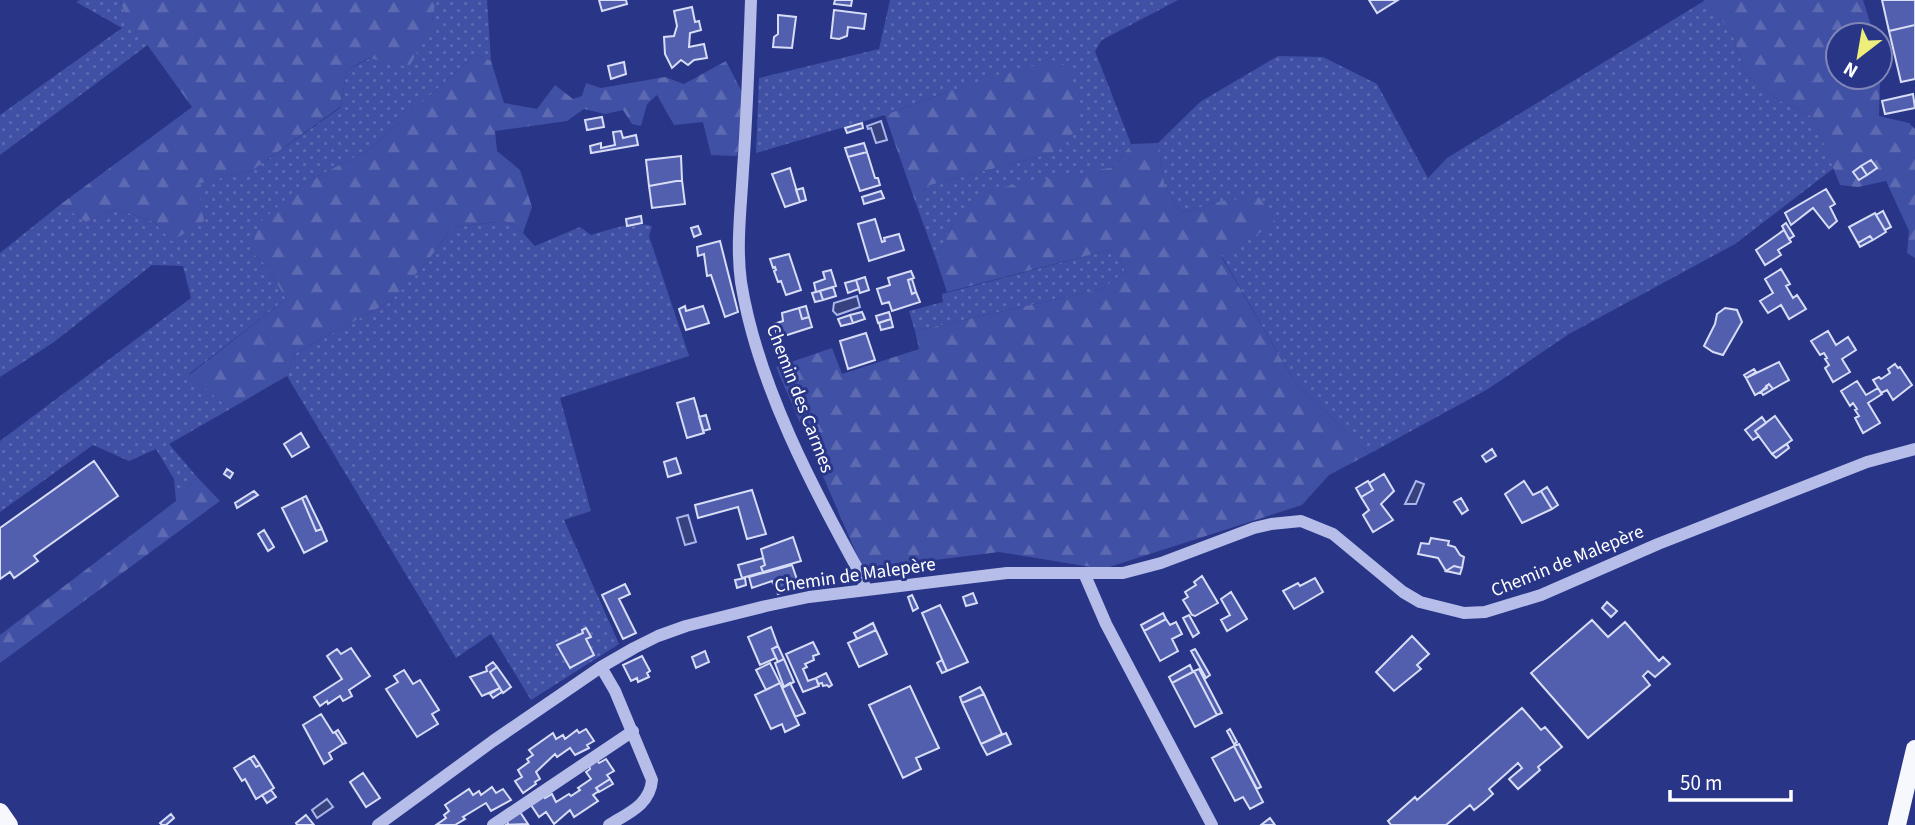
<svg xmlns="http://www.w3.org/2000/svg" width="1915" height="825" font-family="'Source Sans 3',sans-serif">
	<defs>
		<pattern id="grass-dots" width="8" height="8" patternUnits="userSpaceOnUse" patternTransform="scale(1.75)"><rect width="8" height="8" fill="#4050a5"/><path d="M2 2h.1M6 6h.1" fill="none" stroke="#5d6ab2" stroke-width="1.8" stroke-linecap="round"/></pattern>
		<pattern id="forest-firs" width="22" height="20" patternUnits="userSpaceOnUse" patternTransform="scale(1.75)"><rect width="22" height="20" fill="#4050a5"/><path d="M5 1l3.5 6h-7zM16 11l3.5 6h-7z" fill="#5d6ab2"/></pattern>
	</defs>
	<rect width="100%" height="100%" fill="#293687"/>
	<path fill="url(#grass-dots)" d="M 80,0 L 120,0 L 125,14 L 149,44 L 0,155 L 0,115 L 122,28 L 76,2 Z
		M 436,0 L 487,0 L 491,61 L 476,54 L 370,149 L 303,184 L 251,252 L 266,265 L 286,299 L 189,374 L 230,409 L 169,444 L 197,477 L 176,501 L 174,479 L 156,449 L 129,461 L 93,445 L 0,512 L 0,441 L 191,298 L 183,266 L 152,265 L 54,342 L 0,377 L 0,253 L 61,204 L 86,222 L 117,209 L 154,222 L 172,241 L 197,184 L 253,170 L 340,108 L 347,70 L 431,27 Z
		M 890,0 L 1178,0 L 1102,40 L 1095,51 L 1131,144 L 1114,167 L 1087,173 L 954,222 L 936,259 L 915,201 L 927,186 L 1052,153 L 947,92 L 885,115 L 756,153 L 759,78 L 879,49 Z
		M 1704,1 L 1731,31 L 1746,74 L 1777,99 L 1813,117 L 1834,168 L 1735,244 L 1569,334 L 1488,389 L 1369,454 L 1294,381 L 1221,255 L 1276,223 L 1221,201 L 1182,213 L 1165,188 L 1158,143 L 1200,102 L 1278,56 L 1323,57 L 1377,84 L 1428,178 L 1447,158 Z
		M 505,221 L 523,233 L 535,246 L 580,227 L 591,235 C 611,229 632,221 652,226 L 649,236 L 689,356 L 560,398 L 591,511 L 564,520 L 619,644 L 531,700 L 491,634 L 456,658 L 287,376 L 294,354 L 391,301 L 427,262 L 453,227 Z
		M 1109,250 L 1120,257 L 1125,272 L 1102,289 L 915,331 L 909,311 L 943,302 L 942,294 Z"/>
	<path fill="url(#forest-firs)" d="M 120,0 L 436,0 L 431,27 L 409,67 L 369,58 L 347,70 L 340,107 L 253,170 L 198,184 L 204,221 L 172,241 L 154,222 L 117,209 L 86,222 L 61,204 L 192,107 L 125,14 Z
		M 1703,0 L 1863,0 L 1874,35 L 1838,35 L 1838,77 L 1880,77 L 1879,116 L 1909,123 L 1915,129 L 1915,258 L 1907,253 L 1909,231 L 1886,181 L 1858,187 L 1840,185 L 1813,117 L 1777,99 L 1746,74 L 1731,31 Z
		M 476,54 L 491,61 L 504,103 L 537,109 L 555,85 L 573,99 L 582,96 L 586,83 L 601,88 L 665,77 L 684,84 L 726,61 L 746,100 L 737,156 L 711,155 L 703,122 L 674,125 L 657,95 L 647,104 L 641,126 L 632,124 L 623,110 L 605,114 L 584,109 L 567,121 L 495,131 L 497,151 L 520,170 L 532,207 L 523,233 L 505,221 L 453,227 L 427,262 L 391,301 L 294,354 L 287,376 L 230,409 L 189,375 L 286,299 L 266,265 L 251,252 L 258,224 L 303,184 L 370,149 Z
		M 1053,60 L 1070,67 L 1082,125 L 1052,153 L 927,186 L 915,201 L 885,115 L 947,92 Z
		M 1158,143 L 1165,188 L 1182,213 L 1221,201 L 1259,197 L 1276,223 L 1221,256 L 1294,381 L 1369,454 L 1329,475 L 1302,505 L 1103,569 L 999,552 L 863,569 L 776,367 L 832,348 L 842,374 L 919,349 L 915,331 L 1102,289 L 1125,272 L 1120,257 L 1109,250 L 947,292 L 936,259 L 954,222 L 987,190 L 1114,167 L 1131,144 Z
		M 197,477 L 220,501 L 0,663 L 0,635 L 176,501 Z"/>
	<path fill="#37417e" stroke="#a9b4e8" stroke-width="2" d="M 881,121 L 887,140 L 876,143 L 871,128 L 868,129 L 867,126 Z
		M 857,296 L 860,307 L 837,315 L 833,311 L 834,303 Z
		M 1416,481 L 1424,484 L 1416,504 L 1405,504 Z
		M 688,515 L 696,542 L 685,545 L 677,518 Z
		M 327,799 L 333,807 L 317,818 L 312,810 Z"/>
	<path fill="#515fae" stroke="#d8ddf6" stroke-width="2" d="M 599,0 L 626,0 L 627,4 L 602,11 Z
		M 835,0 L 852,0 L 851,6 L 834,4 Z
		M 1369,0 L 1398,0 L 1377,13 Z
		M 1882,0 L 1915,0 L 1915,25 L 1889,31 Z
		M 692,7 L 695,22 L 699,21 L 701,30 L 690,33 L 689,47 L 704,44 L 707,58 L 694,60 L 688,65 L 681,60 L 672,68 L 665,54 L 664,37 L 674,36 L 677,26 L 674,11 Z
		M 834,10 L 866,14 L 864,29 L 848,27 L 847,36 L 839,39 L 831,38 Z
		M 778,15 L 796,17 L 792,48 L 773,47 L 774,37 L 778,34 Z
		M 1915,25 L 1915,79 L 1901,82 L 1889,31 Z
		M 624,62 L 626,74 L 611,79 L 608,66 Z
		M 1913,94 L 1915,108 L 1885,114 L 1882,101 Z
		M 602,117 L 604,127 L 587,130 L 585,120 Z
		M 862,123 L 863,128 L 847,133 L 845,128 Z
		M 621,131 L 623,138 L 636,135 L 638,145 L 591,153 L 590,146 L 601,143 L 601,148 L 615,145 L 613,132 Z
		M 864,143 L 867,152 L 848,157 L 845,148 Z
		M 867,152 L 875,178 L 878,178 L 880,185 L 860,191 L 848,157 Z
		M 681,156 L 682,180 L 649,186 L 646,160 Z
		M 1871,160 L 1877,168 L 1867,175 L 1861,166 Z
		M 1861,166 L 1867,175 L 1859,180 L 1853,172 Z
		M 790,168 L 800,202 L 785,207 L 772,174 Z
		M 682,180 L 685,204 L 652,208 L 649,186 Z
		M 803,188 L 806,200 L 800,202 L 796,190 Z
		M 1826,189 L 1835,204 L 1830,207 L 1837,221 L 1829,228 L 1813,208 L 1791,225 L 1785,213 Z
		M 881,191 L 884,198 L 864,204 L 862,197 Z
		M 1883,211 L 1891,227 L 1885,230 L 1876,215 Z
		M 1875,213 L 1886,232 L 1873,240 L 1870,236 L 1858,243 L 1849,227 Z
		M 641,216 L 642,223 L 627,226 L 626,219 Z
		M 875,219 L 882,242 L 885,241 L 884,238 L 899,234 L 904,250 L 869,261 L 858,224 Z
		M 1786,223 L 1794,236 L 1789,239 L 1782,226 Z
		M 698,226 L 701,234 L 694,237 L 691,228 Z
		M 1784,230 L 1791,242 L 1778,250 L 1781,255 L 1765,265 L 1756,250 Z
		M 1870,236 L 1873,240 L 1860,247 L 1858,243 Z
		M 720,241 L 738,312 L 725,317 L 711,275 L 707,276 L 704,254 L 698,256 L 697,247 Z
		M 789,254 L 801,290 L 786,295 L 781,281 L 778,282 L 774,271 L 776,270 L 775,267 L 773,268 L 770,259 Z
		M 1781,269 L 1790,284 L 1786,286 L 1793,298 L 1797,295 L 1806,309 L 1789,319 L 1781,305 L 1768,313 L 1760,301 L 1773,293 L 1765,279 Z
		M 831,270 L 836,286 L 816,292 L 814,283 L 825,279 L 823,272 Z
		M 911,271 L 914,278 L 908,280 L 912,294 L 916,292 L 920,302 L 892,311 L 889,302 L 882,304 L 877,289 L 890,285 L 888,278 Z
		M 865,277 L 869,290 L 860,293 L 856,280 Z
		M 912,279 L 916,292 L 912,294 L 908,280 Z
		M 856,280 L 859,289 L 848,293 L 845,283 Z
		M 833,287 L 836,296 L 823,300 L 820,291 Z
		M 820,291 L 823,300 L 815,302 L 812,293 Z
		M 685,306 L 686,311 L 703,306 L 709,323 L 686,330 L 679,309 Z
		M 806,306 L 809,317 L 802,319 L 799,308 Z
		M 799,308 L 802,319 L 809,317 L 812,327 L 778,338 L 774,324 L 783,321 L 782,313 Z
		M 1725,308 L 1737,310 L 1742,322 L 1723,355 L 1713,352 L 1704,346 L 1715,324 L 1717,314 Z
		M 862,312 L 865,319 L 853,323 L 850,315 Z
		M 889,312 L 891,319 L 878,323 L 876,316 Z
		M 850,315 L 853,323 L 841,326 L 838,319 Z
		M 891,319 L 893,327 L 881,330 L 879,323 Z
		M 1828,331 L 1836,345 L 1848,337 L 1856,350 L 1842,359 L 1850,372 L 1833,382 L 1825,368 L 1829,365 L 1825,359 L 1827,358 L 1824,353 L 1820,355 L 1811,341 Z
		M 866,333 L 875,360 L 848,369 L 840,341 Z
		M 1779,362 L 1789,380 L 1773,389 L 1769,384 L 1766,386 L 1767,388 L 1755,395 L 1746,378 Z
		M 1895,364 L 1898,368 L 1900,367 L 1912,385 L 1893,400 L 1887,390 L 1881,393 L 1873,380 L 1879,377 L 1881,379 L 1890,373 L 1888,369 Z
		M 1754,369 L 1756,372 L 1746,378 L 1744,375 Z
		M 1857,381 L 1866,395 L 1878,388 L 1882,394 L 1868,403 L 1880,423 L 1863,433 L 1855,418 L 1859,416 L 1855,410 L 1857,409 L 1853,403 L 1850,406 L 1841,391 Z
		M 1769,384 L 1773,389 L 1763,395 L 1761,392 Z
		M 694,398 L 704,433 L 687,438 L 677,403 Z
		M 706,415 L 710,429 L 703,431 L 699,417 Z
		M 1775,416 L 1792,440 L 1772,454 L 1755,431 Z
		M 1762,417 L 1766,423 L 1755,431 L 1759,436 L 1753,440 L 1745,430 Z
		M 301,433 L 309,447 L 292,457 L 284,444 Z
		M 1787,444 L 1789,448 L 1776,458 L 1772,454 Z
		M 1492,449 L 1496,456 L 1486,462 L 1482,456 Z
		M 676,458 L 681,473 L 668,477 L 664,462 Z
		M 94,461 L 118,496 L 34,556 L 38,561 L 14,578 L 10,572 L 0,579 L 0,528 Z
		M 227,469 L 233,473 L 230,478 L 224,474 Z
		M 1384,474 L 1394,491 L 1381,504 L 1393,520 L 1373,532 L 1363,515 L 1369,510 L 1361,497 L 1373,490 L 1369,483 Z
		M 1368,481 L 1373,490 L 1361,497 L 1356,488 Z
		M 1524,481 L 1533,495 L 1541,491 L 1552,509 L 1522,523 L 1505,494 Z
		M 1547,487 L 1558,505 L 1552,509 L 1541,491 Z
		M 752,490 L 766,534 L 747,539 L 738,507 L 698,518 L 695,505 Z
		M 254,491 L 258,495 L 237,508 L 235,503 Z
		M 306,496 L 322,529 L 316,531 L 302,498 Z
		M 302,498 L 316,531 L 322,529 L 327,541 L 304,553 L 282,508 Z
		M 1461,498 L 1468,510 L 1462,514 L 1454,502 Z
		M 264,530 L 274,547 L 268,551 L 258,534 Z
		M 793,537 L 801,561 L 763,572 L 761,567 L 765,565 L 761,549 Z
		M 1431,538 L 1449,541 L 1448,545 L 1455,547 L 1460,555 L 1464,557 L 1462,568 L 1454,566 L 1446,571 L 1438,558 L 1418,554 L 1421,543 L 1429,544 Z
		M 763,558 L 765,565 L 761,567 L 763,572 L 742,578 L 738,565 Z
		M 792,565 L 800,588 L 778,594 L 772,581 L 752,588 L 749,577 Z
		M 1454,566 L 1462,568 L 1460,574 L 1446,571 Z
		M 1202,576 L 1218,603 L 1195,616 L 1192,615 L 1183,600 L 1188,597 L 1185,592 L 1196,585 L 1194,582 Z
		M 745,578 L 746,585 L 737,588 L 735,580 Z
		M 1315,578 L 1323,592 L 1294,609 L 1283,591 L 1298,583 L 1300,586 Z
		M 625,584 L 630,594 L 619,599 L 636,633 L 623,639 L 602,595 Z
		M 1231,592 L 1247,619 L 1227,631 L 1221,620 L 1230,615 L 1221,599 Z
		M 973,593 L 977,603 L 966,606 L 963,597 Z
		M 912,595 L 918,608 L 913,611 L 908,597 Z
		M 1607,602 L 1617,611 L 1611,617 L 1602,608 Z
		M 940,605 L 968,662 L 947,671 L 922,613 Z
		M 1163,613 L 1166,619 L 1144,631 L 1141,625 Z
		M 1189,615 L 1199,633 L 1193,637 L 1183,618 Z
		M 1166,619 L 1170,625 L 1176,622 L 1182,634 L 1172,639 L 1178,651 L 1160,661 L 1144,631 Z
		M 1592,620 L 1608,637 L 1625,622 L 1659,661 L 1663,657 L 1670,664 L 1655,677 L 1648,671 L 1643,676 L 1650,685 L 1588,738 L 1531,673 Z
		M 873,623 L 876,630 L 857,639 L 854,633 Z
		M 771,627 L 778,646 L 772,649 L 776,658 L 760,665 L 748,637 Z
		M 586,628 L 591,637 L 586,639 L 594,655 L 570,668 L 557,645 L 583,633 L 582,630 Z
		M 876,630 L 887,654 L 859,667 L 848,643 Z
		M 1412,636 L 1429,654 L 1417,665 L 1421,669 L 1394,691 L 1376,672 Z
		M 813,642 L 819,654 L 813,656 L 814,660 L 805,664 L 807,667 L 803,669 L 808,681 L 816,678 L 819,686 L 803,692 L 786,654 Z
		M 778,646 L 784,659 L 778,662 L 772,649 Z
		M 351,648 L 370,676 L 349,690 L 352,696 L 343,701 L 340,696 L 328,704 L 327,701 L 320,706 L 314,697 L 342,679 L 327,656 L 337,649 L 341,654 Z
		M 1195,649 L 1210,675 L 1206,678 L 1191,651 Z
		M 705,651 L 709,662 L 696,668 L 692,657 Z
		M 642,656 L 650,671 L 647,673 L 649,677 L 638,682 L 637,678 L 631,681 L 623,665 Z
		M 784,659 L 794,682 L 784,687 L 775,663 Z
		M 942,660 L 947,671 L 942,673 L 937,663 Z
		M 493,662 L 497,667 L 490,672 L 500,688 L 482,696 L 470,677 L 487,671 L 486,667 Z
		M 770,663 L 780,683 L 766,690 L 756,670 Z
		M 1190,665 L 1193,672 L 1172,683 L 1169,677 Z
		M 497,667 L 511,687 L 503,693 L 490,672 Z
		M 1199,669 L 1222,713 L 1217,715 L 1194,671 Z
		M 404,670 L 413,684 L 420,680 L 439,710 L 432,714 L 438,724 L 417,737 L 386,689 L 398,682 L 394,676 Z
		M 1194,671 L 1217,715 L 1195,727 L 1172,683 Z
		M 826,673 L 832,685 L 829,687 L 827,685 L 823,686 L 822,683 L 818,684 L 816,678 Z
		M 780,683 L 799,725 L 785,732 L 782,724 L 771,729 L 755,695 Z
		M 790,683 L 805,713 L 795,717 L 782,688 Z
		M 910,686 L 939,748 L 916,758 L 921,769 L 903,778 L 869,705 Z
		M 980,687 L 984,694 L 962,703 L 960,697 Z
		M 500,688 L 502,692 L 493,698 L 490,694 Z
		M 984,694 L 1002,734 L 981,744 L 962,703 Z
		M 1522,708 L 1541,730 L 1545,727 L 1562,747 L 1538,767 L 1540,770 L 1518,789 L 1509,779 L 1522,768 L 1518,763 L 1489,789 L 1493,794 L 1484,802 L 1474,810 L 1470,805 L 1446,825 L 1391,825 L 1388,821 L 1415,797 L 1417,800 Z
		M 321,714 L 333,733 L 335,732 L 343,744 L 329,753 L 332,759 L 324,764 L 303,725 Z
		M 586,729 L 594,741 L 587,745 L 589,748 L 575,755 L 570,748 L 557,757 L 555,754 L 536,772 L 540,779 L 535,782 L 536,784 L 523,793 L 515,781 L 522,777 L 518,770 L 529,762 L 527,759 L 533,755 L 529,750 L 553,733 L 556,739 L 563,735 L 565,739 L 577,730 L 579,733 Z
		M 1230,729 L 1237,742 L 1234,744 L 1227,731 Z
		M 338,730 L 346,743 L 343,744 L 335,732 Z
		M 1006,733 L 1011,744 L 987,755 L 981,744 Z
		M 1239,744 L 1261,787 L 1257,789 L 1234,746 Z
		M 1234,746 L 1263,802 L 1250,809 L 1243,797 L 1235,801 L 1212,758 Z
		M 254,756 L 260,765 L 256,767 L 250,758 Z
		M 250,758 L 256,767 L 260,765 L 274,788 L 256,799 L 245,779 L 242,781 L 234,768 Z
		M 606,759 L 614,771 L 607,775 L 610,779 L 596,788 L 599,791 L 593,795 L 598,801 L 574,817 L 570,810 L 554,824 L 546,812 L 539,817 L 531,805 L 544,796 L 545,798 L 552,794 L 556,802 L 569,794 L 571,796 L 580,790 L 578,788 L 591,779 L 586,772 L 590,769 L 589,766 L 597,760 L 599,763 Z
		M 363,773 L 380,798 L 366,807 L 350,782 Z
		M 610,779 L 613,784 L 599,792 L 596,788 Z
		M 492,787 L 496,793 L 503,789 L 511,800 L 491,811 L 486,803 L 463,817 L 465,819 L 455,825 L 436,825 L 446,818 L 444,815 L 449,811 L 445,805 L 469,789 L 473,795 L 479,791 L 481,795 Z
		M 271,790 L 276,797 L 267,803 L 262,795 Z
		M 520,812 L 528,824 L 505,825 L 508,824 L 507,821 Z
		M 171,814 L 174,818 L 166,825 L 162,825 L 160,823 Z
		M 306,815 L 314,825 L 297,825 L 296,823 Z
		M 1270,818 L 1275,825 L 1261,825 Z"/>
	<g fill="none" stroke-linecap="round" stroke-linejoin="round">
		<path stroke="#b5bde8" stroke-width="12" d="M 751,0 C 749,57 747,114 743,170 C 741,207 736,246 741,282 C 757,383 813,489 862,577 L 865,589
			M 1084,573 L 1106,624 L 1212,825
			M 601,667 L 615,691 L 652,780 C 650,805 628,813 609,825
			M 378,825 L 493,741 L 601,667 L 634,648 L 658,636 L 686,626 L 766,606 L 809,597 L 1007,573 L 1123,573 L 1161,563 L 1254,528 L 1271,524 L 1301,521 L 1333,534 L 1403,592 L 1420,602 L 1464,613 L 1485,612 L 1541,595 L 1658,544 L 1816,482 L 1867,462 L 1915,449
			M 493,825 L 633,731"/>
		<path stroke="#f7f7fe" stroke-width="18" d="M 0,812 L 9,825
			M 1897,825 L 1915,749"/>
	</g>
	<g text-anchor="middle" stroke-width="6" stroke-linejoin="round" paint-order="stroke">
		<g font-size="19" fill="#fff" stroke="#293687">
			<text transform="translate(801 398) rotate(69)" y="7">Chemin des Carmes</text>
			<text transform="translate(1567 560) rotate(-22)" y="7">Chemin de Malepère</text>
			<text transform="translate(855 574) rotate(-8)" y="7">Chemin de Malepère</text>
		</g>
	</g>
	<g transform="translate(1859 56) rotate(211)"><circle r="33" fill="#293687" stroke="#7f86b7" stroke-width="2"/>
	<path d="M0-5L12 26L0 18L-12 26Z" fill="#eeef7b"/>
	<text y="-10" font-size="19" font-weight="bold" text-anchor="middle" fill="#ffffff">N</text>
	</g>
	<path d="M1670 790v10h121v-10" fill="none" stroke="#ffffff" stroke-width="3.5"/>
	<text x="1680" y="790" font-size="21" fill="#ffffff" stroke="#293687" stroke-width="5" paint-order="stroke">50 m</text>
</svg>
